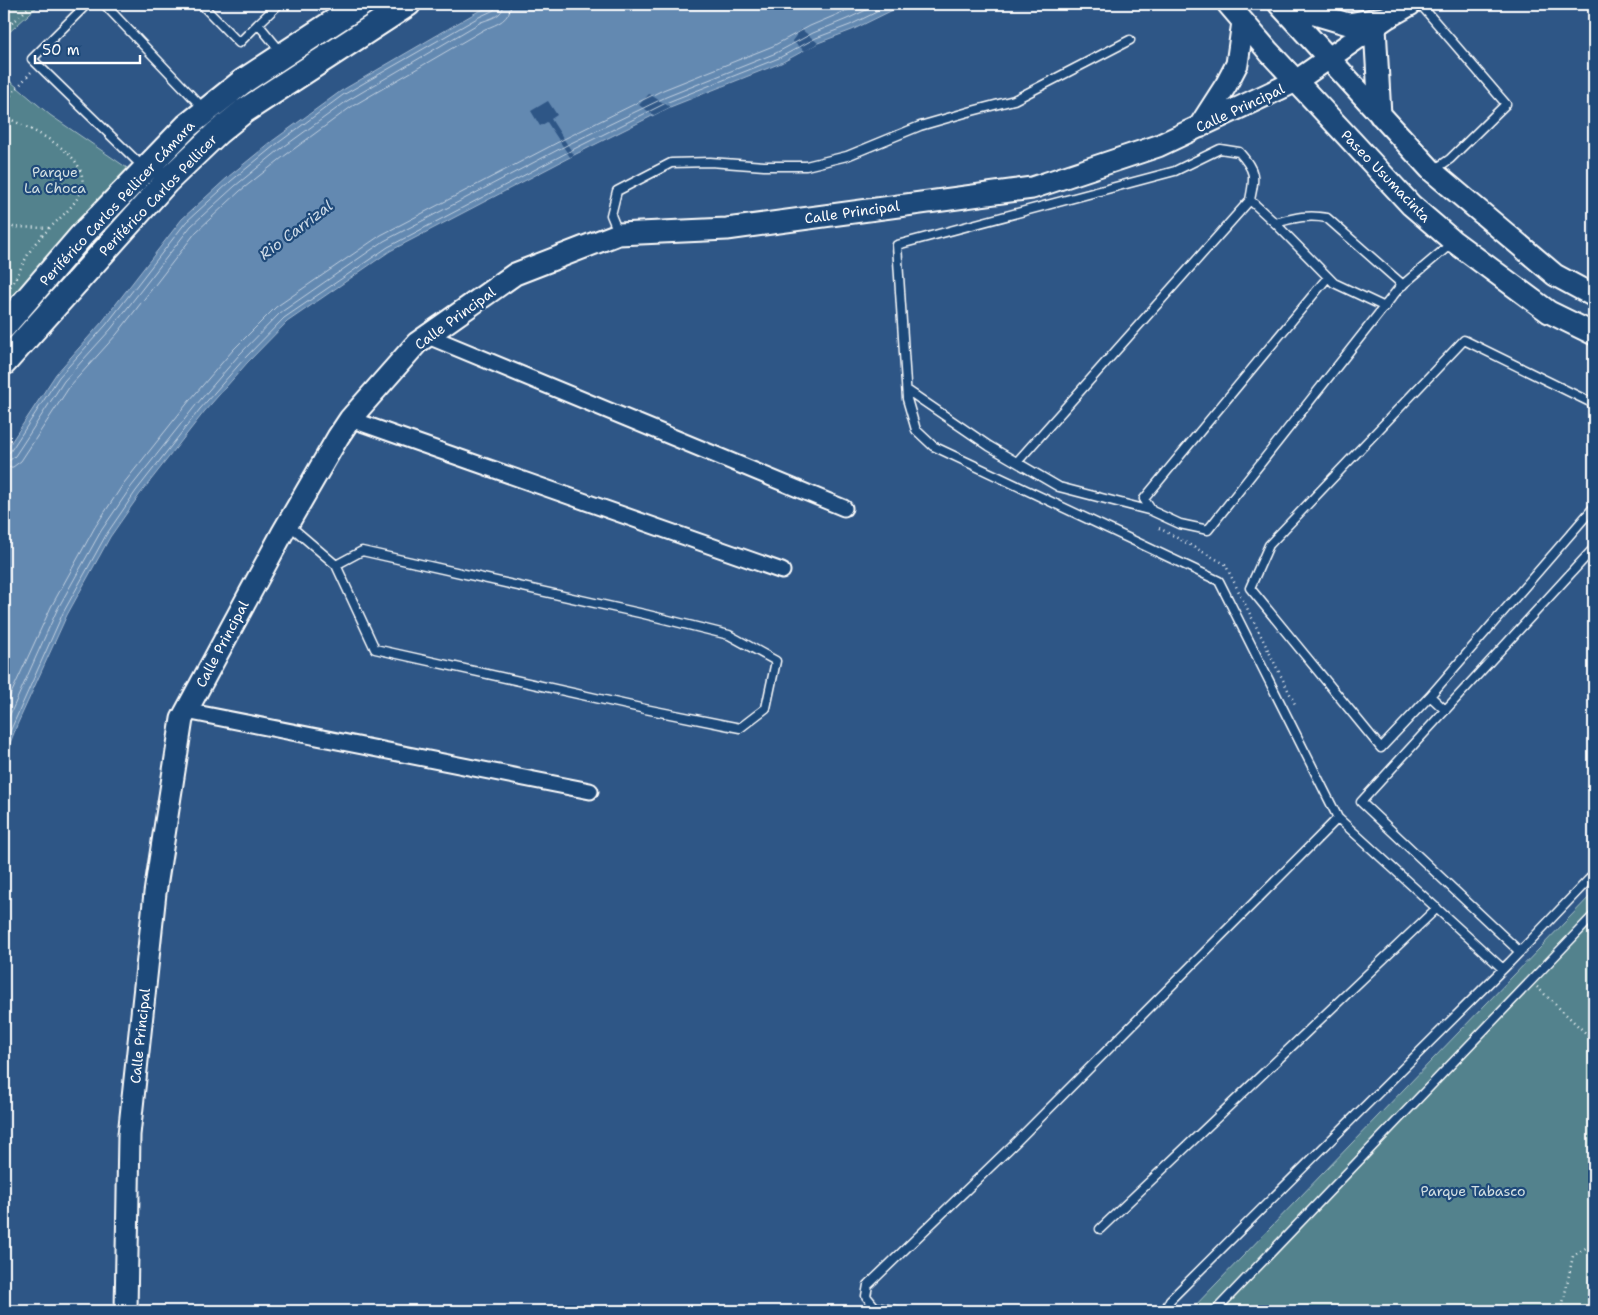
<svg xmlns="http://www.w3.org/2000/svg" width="1598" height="1315" font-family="'Shantell Sans',sans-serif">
	<rect width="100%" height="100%" fill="#2e5686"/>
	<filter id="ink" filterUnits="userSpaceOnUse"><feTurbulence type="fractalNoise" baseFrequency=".02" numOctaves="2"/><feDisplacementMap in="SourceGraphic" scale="10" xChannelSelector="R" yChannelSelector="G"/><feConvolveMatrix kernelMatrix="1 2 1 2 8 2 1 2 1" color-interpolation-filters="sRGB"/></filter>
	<g filter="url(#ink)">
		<path fill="#52828d" stroke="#a8c0c6" d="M 4,4 L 40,4 L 4,37 Z
			M 4,76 L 50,115 L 133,172 L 4,313 Z
			M 1594,892 L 1594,1311 L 1190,1311 Z"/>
		<path fill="#6489b1" stroke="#a2b8d0" d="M 497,4 L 905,4 L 852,30 L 818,43 L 781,63 L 670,107 L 574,155 L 390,251 L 287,322 L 247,363 L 204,412 L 140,494 L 110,537 L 67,615 L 17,725 L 4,759 L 4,453 L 56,374 L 102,322 L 182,219 L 228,177 L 271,142 L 341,91 L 477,12 Z"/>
		<path fill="#2e5686" d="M 801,29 L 818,43 L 805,51 L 792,41 Z
			M 649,94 L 670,107 L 654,115 L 639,105 Z
			M 548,101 L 557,115 L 551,119 L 574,155 L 570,157 L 547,122 L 540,126 L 531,111 Z"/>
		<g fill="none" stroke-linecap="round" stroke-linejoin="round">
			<path stroke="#c1d0e0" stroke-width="1" d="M 4,455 L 10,452 L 59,377 L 106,325 L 186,222 L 231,181 L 274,146 L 343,95 L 479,17 L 494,10 L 497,4
				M 4,461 L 10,460 L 15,456 L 64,381 L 111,329 L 191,226 L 235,186 L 278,151 L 347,101 L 481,22 C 492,18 503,16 504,4
				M 4,468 L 13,467 L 21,461 L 70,386 L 117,334 L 196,232 L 240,191 L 283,157 L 351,107 L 485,29 C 498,24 510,20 511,4
				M 4,709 L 51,607 L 95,527 L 124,483 L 190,400 L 233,350 L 276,307 L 381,235 L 566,138 L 663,90 L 773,46 L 810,26 L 862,4
				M 4,728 L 57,610 L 101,531 L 131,487 L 196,405 L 239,355 L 280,313 L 384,241 L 569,144 L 666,97 L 776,53 L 813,33 L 847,19 L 879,4
				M 4,745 L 63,613 L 106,535 L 136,491 L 200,409 L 244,359 L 284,318 L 388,247 L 572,150 L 668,102 L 779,58 L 816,38 L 850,25 L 893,4"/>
			<defs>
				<path id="service" d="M 87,4 L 32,59 L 143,167
					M 104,4 L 204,109
					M 201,4 L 239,43 L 258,24 L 282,53
					M 1420,4 L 1506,104 L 1450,159 L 1434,170
					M 258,24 L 279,4
					M 1250,200 L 1275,223 L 1334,283 L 1385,307
					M 1275,223 C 1294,218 1308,214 1327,218 L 1403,285
					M 618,232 L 611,215 L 617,191 L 671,163 L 710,162 L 764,166 L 806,166 L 847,156 L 920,126 L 972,111 L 1014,100 L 1130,40
					M 1328,277 L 1144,499 L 1152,511 L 1180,524 L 1208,530 L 1399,288 L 1452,243
					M 907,390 L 989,446 L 1059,487 L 1152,511
					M 1594,404 L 1464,340 L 1269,545 L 1250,588 L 1381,748 L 1430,696 L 1594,507
					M 1017,462 L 1250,200 C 1255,176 1256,171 1239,152 L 1220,149 L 1175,171 L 897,245 L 907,399 L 916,430 L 933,446 L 1219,581 L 1338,818 L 1503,969
					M 288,524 L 336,565 L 375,649 L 645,709 L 740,728 L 766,708 L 776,661 L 729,635 L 644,614 L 362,551 L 336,565
					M 1430,696 L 1445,710
					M 1520,952 L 1361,802 L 1594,548
					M 1100,1229 L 1437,908
					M 899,1311 L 875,1307 L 866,1296 L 868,1285 L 1015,1143 L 1338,818
					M 1165,1311 L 1170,1300 L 1510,962 L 1594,874
					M 1215,1311 L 1594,915"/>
				<path id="minor" d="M 428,336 L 844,508
					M 350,419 L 782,571
					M 186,711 L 590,791"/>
				<path id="secondary" d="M 1228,4 L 1269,52 L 1411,205 L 1453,241 L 1549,312 L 1594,334
					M 1279,4 L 1432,171 L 1555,275 L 1594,296
					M 1289,4 L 1311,13 L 1348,24 L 1383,18
					M 1375,27 L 1380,115
					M 1199,127 L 1226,85 L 1237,64 L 1243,22
					M 126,1311 L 129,1135 L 155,893 L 182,719 L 283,532 L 338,437 L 350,419 L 417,343 L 515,274 L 618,234 L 727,229 L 1032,188 L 1158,146 L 1296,81 L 1388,17 L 1411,4"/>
				<path id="primary" d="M 4,326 L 82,235 L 187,126 L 242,82 L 361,4
					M 4,363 L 167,181 L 217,133 L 244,111 L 408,4"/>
			</defs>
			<use href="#service" stroke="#fff" stroke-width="11"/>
			<use href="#minor" stroke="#fff" stroke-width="19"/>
			<use href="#secondary" stroke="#fff" stroke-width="25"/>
			<use href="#primary" stroke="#fff" stroke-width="28"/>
			<path stroke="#fff" stroke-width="2.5" stroke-dasharray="1 4" stroke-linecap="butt" d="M 4,29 L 17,19 L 32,4
				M 4,103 L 31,72
				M 4,116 C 30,130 96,154 80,193 C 73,210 46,229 34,245 C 23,260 17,281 4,294
				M 4,222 L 13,227 L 49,228
				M 1159,528 L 1225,564 L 1296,706
				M 1537,987 L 1594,1041
				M 1563,1311 L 1562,1308 L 1573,1256 L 1594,1243"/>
			<use href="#service" stroke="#1f4a7a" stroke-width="8"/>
			<use href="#minor" stroke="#1f4a7a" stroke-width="15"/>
			<use href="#secondary" stroke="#1f4a7a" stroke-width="21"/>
			<use href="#primary" stroke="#1f4a7a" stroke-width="24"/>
		</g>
	</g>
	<g text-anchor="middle" stroke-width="4.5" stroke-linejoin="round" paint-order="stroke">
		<g font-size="14" fill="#fff" stroke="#1f4a7a">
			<text transform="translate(1240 108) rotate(-25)" y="5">Calle Principal</text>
			<text transform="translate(1386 176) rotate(46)" y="5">Paseo Usumacinta</text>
			<text transform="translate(158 195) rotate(-46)" y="5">Periférico Carlos Pellicer</text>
			<text transform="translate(117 203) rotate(-47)" y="5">Periférico Carlos Pellicer Cámara</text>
			<text transform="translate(852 212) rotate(-8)" y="5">Calle Principal</text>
			<text transform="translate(455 318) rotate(-36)" y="5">Calle Principal</text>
			<text transform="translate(222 644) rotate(-62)" y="5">Calle Principal</text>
			<text transform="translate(140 1036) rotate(-84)" y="5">Calle Principal</text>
		</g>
		<g font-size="14" fill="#d4e0e2" stroke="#1f4a7a">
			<text x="55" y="177">Parque<tspan x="55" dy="16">La Choca</tspan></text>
			<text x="1473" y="1196">Parque Tabasco</text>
		</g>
		<g font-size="15" font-style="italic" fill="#d0dce8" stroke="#1f4a7a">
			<text transform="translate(296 230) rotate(-37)" y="5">Rio Carrizal</text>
		</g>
	</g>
	<rect width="1598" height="1315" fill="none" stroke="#1f4a7a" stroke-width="20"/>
	<rect x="10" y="10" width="1578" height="1295" fill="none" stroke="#fff" stroke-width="2" filter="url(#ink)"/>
	<path d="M35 55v8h105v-8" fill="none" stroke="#ffffff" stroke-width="2.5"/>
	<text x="42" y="55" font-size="15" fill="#ffffff" stroke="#1f4a7a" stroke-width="4" paint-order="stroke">50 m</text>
</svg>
